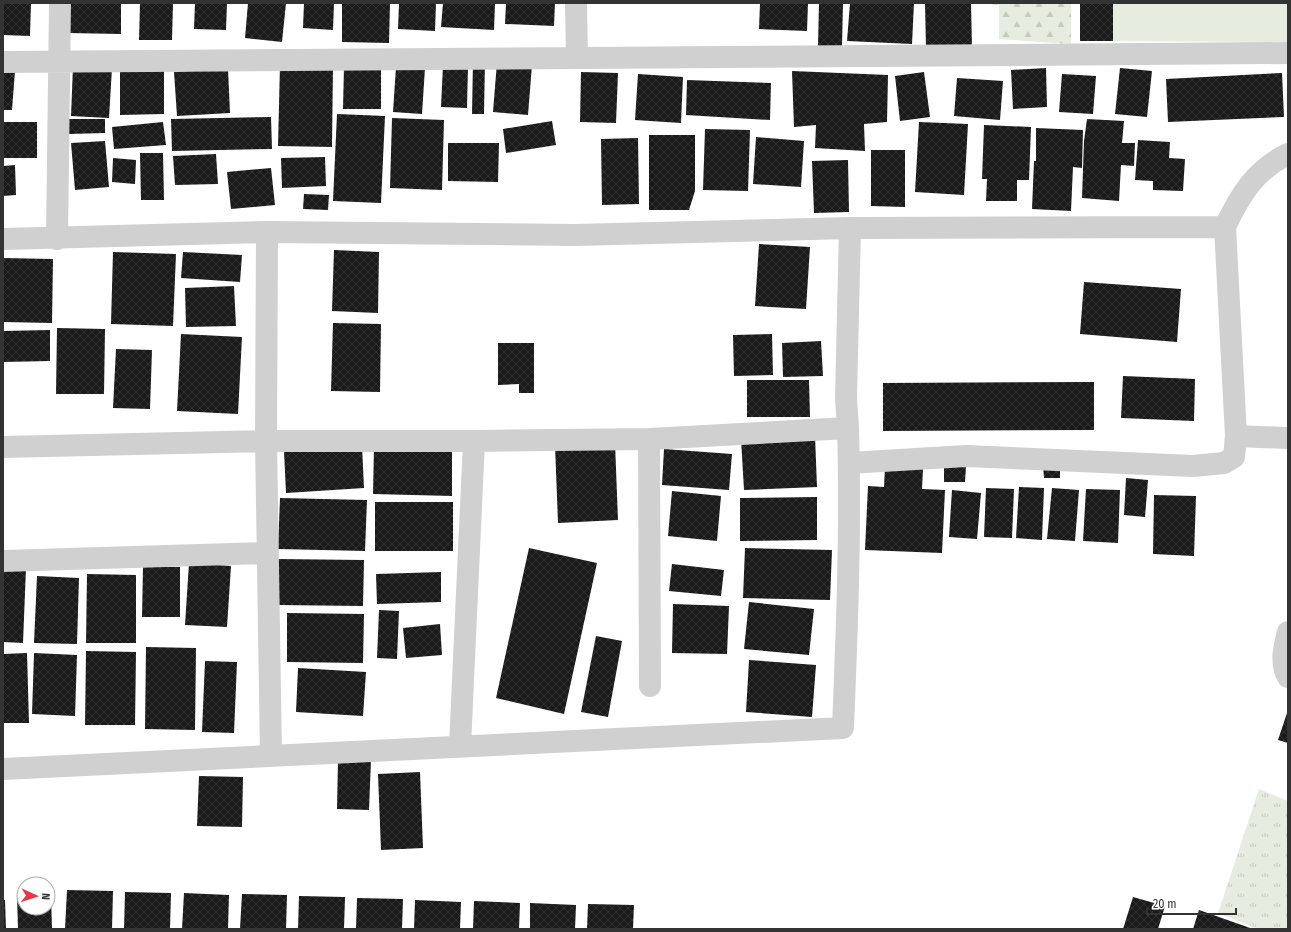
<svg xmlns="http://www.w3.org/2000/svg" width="1291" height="932" font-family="'Fira Sans Condensed',sans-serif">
	<defs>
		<pattern id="grass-tufts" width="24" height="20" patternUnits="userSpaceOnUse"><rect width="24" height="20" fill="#e6ecdf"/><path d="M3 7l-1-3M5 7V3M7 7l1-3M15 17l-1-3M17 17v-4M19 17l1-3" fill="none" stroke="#c6cbc0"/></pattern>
		<pattern id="forest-firs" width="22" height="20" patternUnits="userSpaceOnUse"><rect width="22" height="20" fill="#e6ecdf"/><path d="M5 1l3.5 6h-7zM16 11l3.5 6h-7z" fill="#c6cbc0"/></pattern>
		<pattern id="building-cross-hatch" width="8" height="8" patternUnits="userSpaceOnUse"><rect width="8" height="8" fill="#1a1a1a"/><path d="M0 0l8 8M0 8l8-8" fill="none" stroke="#333"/></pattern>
	</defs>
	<rect width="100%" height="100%" fill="#fff"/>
	<path fill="url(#grass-tufts)" d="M 1259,789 L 1288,801 L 1288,929 L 1258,929 L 1218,913 Z"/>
	<path fill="url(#forest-firs)" d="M 979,3 L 1071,3 L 1071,44 L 999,39 L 999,5 Z"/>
	<path fill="#e6ecdf" d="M 1113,3 L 1287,3 L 1288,42 L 1113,41 Z"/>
	<path fill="url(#building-cross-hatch)" d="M 3,3 L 31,3 L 30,36 L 3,35 Z
		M 67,3 L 121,3 L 121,34 L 67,33 Z
		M 140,3 L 173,3 L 172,40 L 139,40 Z
		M 195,3 L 227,3 L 226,30 L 194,29 Z
		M 248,3 L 286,3 L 282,42 L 245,38 Z
		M 304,3 L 334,3 L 333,30 L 303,28 Z
		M 342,3 L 390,3 L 389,43 L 342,42 Z
		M 399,3 L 436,3 L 435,31 L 398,29 Z
		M 443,3 L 495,3 L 494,30 L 441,27 Z
		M 506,3 L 555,3 L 554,26 L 505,24 Z
		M 760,3 L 808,3 L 807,31 L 759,29 Z
		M 819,3 L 843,3 L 842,47 L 818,46 Z
		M 850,3 L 914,3 L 912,44 L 847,41 Z
		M 925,3 L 971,3 L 972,48 L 926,49 Z
		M 1080,3 L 1113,3 L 1113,41 L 1080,41 Z
		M 473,60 L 485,60 L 484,114 L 472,114 Z
		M 497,62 L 532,65 L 528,115 L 493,112 Z
		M 280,64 L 333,65 L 332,147 L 278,146 Z
		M 443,65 L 468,65 L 467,108 L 441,107 Z
		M 73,66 L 112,68 L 109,118 L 71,116 Z
		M 344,66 L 381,66 L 381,109 L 343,109 Z
		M 396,67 L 425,68 L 422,114 L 393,112 Z
		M 1046,68 L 1047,107 L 1013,109 L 1011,70 Z
		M 1120,68 L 1152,71 L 1147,117 L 1115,114 Z
		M 228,69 L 230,113 L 177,116 L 174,72 Z
		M 3,70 L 15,71 L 12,110 L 3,110 Z
		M 120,71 L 164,71 L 164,114 L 120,115 Z
		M 792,71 L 888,75 L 887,122 L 864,124 L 865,151 L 815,148 L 816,125 L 794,127 Z
		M 581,72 L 618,73 L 616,123 L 580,122 Z
		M 924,72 L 930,117 L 900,121 L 895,76 Z
		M 1282,73 L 1284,117 L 1168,122 L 1166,79 Z
		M 638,74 L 683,77 L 681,123 L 635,120 Z
		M 1062,74 L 1096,76 L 1093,114 L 1059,112 Z
		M 957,78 L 1003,81 L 1000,120 L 954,116 Z
		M 687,80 L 771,83 L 770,120 L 686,115 Z
		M 337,114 L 385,116 L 381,203 L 333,201 Z
		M 271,117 L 272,149 L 172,151 L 171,119 Z
		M 392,118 L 444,120 L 442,190 L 390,188 Z
		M 69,119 L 105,119 L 105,133 L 69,134 Z
		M 1087,119 L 1124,121 L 1122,143 L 1135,143 L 1134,166 L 1121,165 L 1119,201 L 1082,198 L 1084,141 Z
		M 552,121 L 556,145 L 506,153 L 503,129 Z
		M 3,122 L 37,122 L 37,158 L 3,158 Z
		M 163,122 L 166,145 L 114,149 L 112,127 Z
		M 919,122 L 968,124 L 964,195 L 915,192 Z
		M 984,125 L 1031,127 L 1029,180 L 1017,180 L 1017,201 L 986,201 L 987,179 L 982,179 Z
		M 1036,128 L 1083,130 L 1082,168 L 1073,167 L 1071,211 L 1032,209 L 1034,161 L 1036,161 Z
		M 705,129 L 750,130 L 748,191 L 703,190 Z
		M 649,135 L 695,135 L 695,191 L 689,210 L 649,210 Z
		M 756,137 L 804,141 L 801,187 L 753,184 Z
		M 638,138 L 639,204 L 602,205 L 601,139 Z
		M 1138,140 L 1170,142 L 1169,158 L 1185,159 L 1183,191 L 1153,190 L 1153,181 L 1135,180 Z
		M 105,141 L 109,187 L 75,190 L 71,143 Z
		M 448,143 L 499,143 L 498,182 L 448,181 Z
		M 871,150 L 905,150 L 905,207 L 871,206 Z
		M 140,153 L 163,153 L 164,200 L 141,200 Z
		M 216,154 L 218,184 L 175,185 L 173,156 Z
		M 325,157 L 326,186 L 282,188 L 281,158 Z
		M 113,158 L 136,160 L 135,184 L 112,182 Z
		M 848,160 L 849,212 L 814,213 L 812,161 Z
		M 15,165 L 16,195 L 3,196 L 3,166 Z
		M 271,168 L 275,205 L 231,209 L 227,172 Z
		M 304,194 L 329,195 L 328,210 L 303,209 Z
		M 759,244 L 810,247 L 806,309 L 755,306 Z
		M 334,250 L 379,252 L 378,313 L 332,311 Z
		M 113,252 L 176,254 L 173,326 L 111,324 Z
		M 183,252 L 242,255 L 240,282 L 181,278 Z
		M 3,258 L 53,259 L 52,323 L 3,322 Z
		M 1084,282 L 1181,289 L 1177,342 L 1080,334 Z
		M 234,286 L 236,326 L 186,327 L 185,288 Z
		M 333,323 L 381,324 L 380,392 L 331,391 Z
		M 57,328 L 105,329 L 104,394 L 56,394 Z
		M 50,330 L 50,361 L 3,362 L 3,331 Z
		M 181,334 L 242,337 L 238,414 L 177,411 Z
		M 772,334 L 773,375 L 734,376 L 733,335 Z
		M 821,341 L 823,376 L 783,377 L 782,343 Z
		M 498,343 L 534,343 L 534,393 L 519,393 L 519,384 L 498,385 Z
		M 116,349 L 152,350 L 150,409 L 113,408 Z
		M 1123,376 L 1195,379 L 1194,421 L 1121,418 Z
		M 747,380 L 809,380 L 810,417 L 747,417 Z
		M 1094,382 L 1094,430 L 883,431 L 883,383 Z
		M 815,436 L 817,487 L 744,490 L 741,439 Z
		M 615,443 L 618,520 L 558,523 L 555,445 Z
		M 362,446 L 364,488 L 286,493 L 284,451 Z
		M 374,446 L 452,447 L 452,496 L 373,494 Z
		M 664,449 L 732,454 L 729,490 L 662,485 Z
		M 1043,465 L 1060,465 L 1060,478 L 1044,478 Z
		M 944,466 L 966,466 L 965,482 L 944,482 Z
		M 885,467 L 923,469 L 922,489 L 945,490 L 942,553 L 865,550 L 868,486 L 884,487 Z
		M 1126,478 L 1148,480 L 1145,517 L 1124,515 Z
		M 1019,487 L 1044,488 L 1042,540 L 1016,538 Z
		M 986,488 L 1014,489 L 1012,538 L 984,537 Z
		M 1052,488 L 1079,490 L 1075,541 L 1047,539 Z
		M 1086,489 L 1120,490 L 1118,543 L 1083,541 Z
		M 952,490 L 981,493 L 977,539 L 949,537 Z
		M 672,491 L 721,496 L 717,541 L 668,536 Z
		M 1154,495 L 1196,496 L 1194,556 L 1153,554 Z
		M 817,497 L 817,540 L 740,541 L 740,498 Z
		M 280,498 L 367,500 L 365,551 L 278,549 Z
		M 375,502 L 453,502 L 453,551 L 375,551 Z
		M 529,548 L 597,563 L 564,714 L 496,698 Z
		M 745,548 L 832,550 L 830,600 L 743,598 Z
		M 277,559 L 364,560 L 363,606 L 277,605 Z
		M 189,563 L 231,566 L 227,627 L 185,625 Z
		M 672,564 L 724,570 L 721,596 L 669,591 Z
		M 3,567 L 26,568 L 23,643 L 3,642 Z
		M 143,567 L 180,567 L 180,617 L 142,617 Z
		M 441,572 L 441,602 L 377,604 L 376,574 Z
		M 87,574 L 136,575 L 136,643 L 86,643 Z
		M 37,576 L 79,578 L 77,644 L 34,643 Z
		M 749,602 L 814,609 L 809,655 L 744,649 Z
		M 673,604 L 729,606 L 727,654 L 672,653 Z
		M 379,610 L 399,611 L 397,659 L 377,658 Z
		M 287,613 L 364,614 L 363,663 L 287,662 Z
		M 440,624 L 442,655 L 406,658 L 403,628 Z
		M 596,636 L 622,641 L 608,717 L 581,712 Z
		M 146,647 L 196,648 L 195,730 L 145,729 Z
		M 86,651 L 136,652 L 135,725 L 85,725 Z
		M 27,653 L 29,723 L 3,723 L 3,654 Z
		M 34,653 L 77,655 L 75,716 L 32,714 Z
		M 749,660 L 816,665 L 812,717 L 746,712 Z
		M 205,661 L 237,662 L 234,733 L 202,732 Z
		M 298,668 L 366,672 L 363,716 L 296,712 Z
		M 1288,710 L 1288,743 L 1278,740 Z
		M 338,759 L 371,760 L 369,810 L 337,809 Z
		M 420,772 L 423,848 L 381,850 L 378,774 Z
		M 199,776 L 243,777 L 242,827 L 197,826 Z
		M 67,890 L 113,891 L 112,929 L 65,929 Z
		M 125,892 L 171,893 L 170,929 L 124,929 Z
		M 184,893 L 229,895 L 228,929 L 182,929 Z
		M 242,894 L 287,895 L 286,929 L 240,929 Z
		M 48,895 L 51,895 L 52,929 L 18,929 L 17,896 L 24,896 L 24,908 L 48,908 Z
		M 299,896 L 345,897 L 344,929 L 298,929 Z
		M 1133,897 L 1165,906 L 1158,929 L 1123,929 Z
		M 357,898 L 403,899 L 402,929 L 356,929 Z
		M 3,900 L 5,900 L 6,929 L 3,929 Z
		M 415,900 L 461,902 L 460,929 L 414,929 Z
		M 474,901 L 520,903 L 519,929 L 473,929 Z
		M 530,903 L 576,905 L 575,929 L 530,929 Z
		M 588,904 L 634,905 L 633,929 L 587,929 Z
		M 1199,910 L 1253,929 L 1193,929 Z"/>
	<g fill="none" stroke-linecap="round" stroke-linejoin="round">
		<path stroke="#d0d0d0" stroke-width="22" d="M 576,3 L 577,58
			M 3,62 L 1288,53
			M 267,232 L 266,441 L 271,755
			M 3,239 L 267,232 L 575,235 L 850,228 L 1225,227 C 1240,195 1255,170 1288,154
			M 57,239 L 60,3
			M 848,428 L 846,398 L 850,228
			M 1236,436 L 1288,438
			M 649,439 L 650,686
			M 3,447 L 266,441 L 474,441 L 649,439 L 848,428 C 851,528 847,628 843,728 L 3,769
			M 849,463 L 966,456 L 1193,466 L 1224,463 L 1234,457 L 1236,436 L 1225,227
			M 3,561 L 268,553
			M 1288,632 C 1284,647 1280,664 1288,677
			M 460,746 L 474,441"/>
	</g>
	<rect width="1291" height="932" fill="none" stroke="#333333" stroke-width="8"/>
	<g transform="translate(36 896) rotate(93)"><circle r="19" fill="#ffffff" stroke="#adadad"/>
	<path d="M0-3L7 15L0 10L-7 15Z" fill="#e63946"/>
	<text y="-6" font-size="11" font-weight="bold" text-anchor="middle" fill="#333333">N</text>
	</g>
	<path d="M1147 908v6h89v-6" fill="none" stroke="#333333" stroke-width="2"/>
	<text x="1153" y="908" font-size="12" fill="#333333" stroke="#ffffff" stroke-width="3" paint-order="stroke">20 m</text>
</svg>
